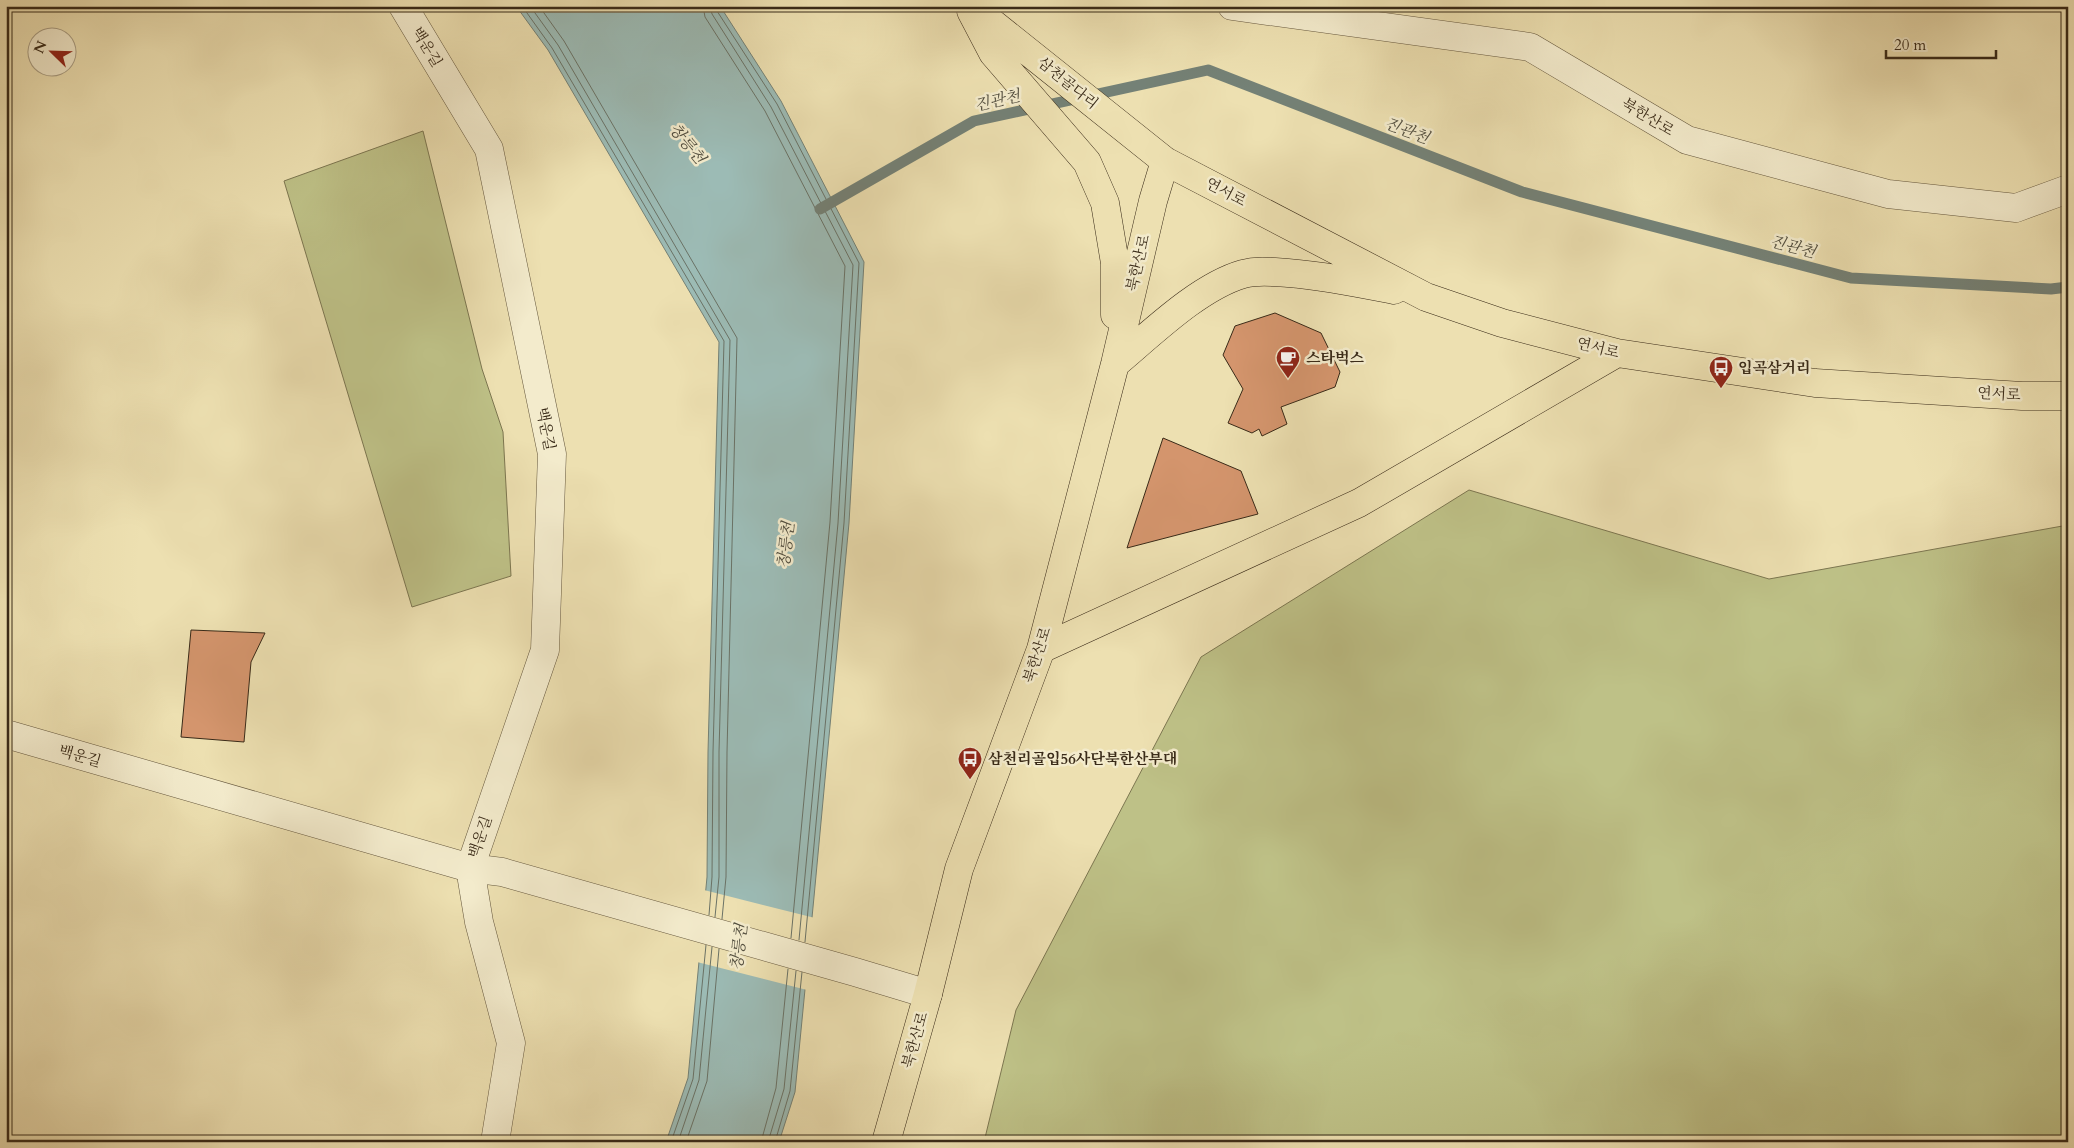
<svg xmlns="http://www.w3.org/2000/svg" width="2074" height="1148" font-family="Cardo,'Noto Serif KR',serif">
	<rect width="100%" height="100%" fill="#ede0b1"/>
	<filter id="stains"><feTurbulence type="fractalNoise" baseFrequency=".004" numOctaves="4"/><feColorMatrix values="0 0 0 0 .2 0 0 0 0 .09 0 0 0 0 .02 0 0 0 .5 -.17"/></filter>
	<radialGradient id="worn" r=".72"><stop offset=".6" stop-color="#630" stop-opacity="0"/><stop offset="1" stop-color="#630" stop-opacity=".3"/></radialGradient>
	<path fill="#bec187" stroke="#7c7650" d="M 423,131 L 482,369 L 503,432 L 511,576 L 412,607 L 284,181 Z
		M 1469,490 L 1769,579 L 2068,525 L 2068,1142 L 984,1142 L 1016,1010 L 1201,657 Z"/>
	<path fill="#9cbbb5" stroke="#748176" d="M 516,6 L 720,6 L 781,101 L 864,262 L 849,523 L 814,897 L 795,1092 L 779,1142 L 666,1142 L 688,1078 L 707,877 L 708,752 L 719,342 L 548,50 Z"/>
	<path fill="#ede0b1" d="M 704,890 L 815,918 L 807,990 L 697,962 Z"/>
	<g fill="none" stroke-linecap="round" stroke-linejoin="round">
		<path stroke="#6a7266" stroke-width="1" d="M 522,6 L 552,48 L 724,341 L 713,752 L 712,877 L 709,915
			M 530,6 L 558,45 L 730,340 L 719,752 L 719,877 L 715,917
			M 539,6 L 564,41 L 737,338 L 727,752 L 726,877 L 722,919
			M 703,6 L 705,17 L 765,111 L 845,266 L 830,522 L 791,938
			M 710,6 L 712,14 L 771,107 L 853,265 L 838,523 L 799,940
			M 716,6 L 717,11 L 777,104 L 859,263 L 844,523 L 805,942
			M 671,1142 L 693,1079 L 706,945
			M 678,1142 L 699,1080 L 712,947
			M 686,1142 L 707,1081 L 719,949
			M 761,1142 L 776,1088 L 788,969
			M 768,1142 L 784,1089 L 796,971
			M 775,1142 L 790,1091 L 802,972"/>
		<path stroke="#748176" stroke-width="11" d="M 820,209 L 974,121 L 1208,70 L 1522,192 L 1851,278 L 2051,289 L 2068,287"/>
	</g>
	<path fill="#d4956d" stroke="#392a18" d="M 1275,313 L 1321,333 L 1340,372 L 1335,387 L 1281,407 L 1287,424 L 1262,436 L 1259,429 L 1252,433 L 1228,423 L 1243,389 L 1223,355 L 1235,326 Z
		M 1163,438 L 1241,471 L 1258,514 L 1127,548 Z
		M 191,630 L 265,633 L 251,662 L 244,742 L 181,737 Z"/>
	<g fill="none" stroke-linecap="round" stroke-linejoin="round">
		<defs>
			<path id="minor" d="M 403,6 L 489,149 L 552,454 L 545,650 L 470,868 L 479,922 L 511,1043 L 495,1142
				M 1232,6 L 1530,47 L 1687,140 L 1888,194 L 2016,208 L 2068,189
				M 6,734 L 470,868 L 502,872 L 855,972 L 928,994"/>
			<path id="major" d="M 971,6 L 1165,161 L 1426,297 L 1502,323 L 1617,353 L 1815,383 L 2022,396 L 2068,396
				M 971,11 L 993,53 L 1087,162 L 1105,203 L 1115,263 L 1115,315
				M 1115,364 C 1150,335 1198,287 1243,274 C 1258,270 1273,272 1288,273 C 1325,276 1359,283 1394,290
				M 1041,649 L 1359,503 L 1617,353
				M 886,1142 L 928,994 L 959,869 L 1041,649 L 1115,364 L 1153,201 L 1165,161"/>
		</defs>
		<use href="#minor" stroke="#66583e" stroke-width="29"/>
		<use href="#major" stroke="#392a18" stroke-width="29"/>
		<use href="#minor" stroke="#f3ebcc" stroke-width="28"/>
		<use href="#major" stroke="#ede0b1" stroke-width="28"/>
	</g>
	<defs>
		<symbol id="cafe-pin" viewBox="-11 -11 22 30"><path d="M0 17L-7.5 6A9.5 9.5 0 1 1 7.5 6Z" fill="#8f2418" stroke="#f3ebcc"/><path d="M-5.5-4.5H6V0H3Q3 3.5 0 3.5H-2.5Q-5.5 3.5-5.5 0ZM3-3.2v2h1.7v-2ZM-6 4.5H4V6H-6Z" fill="#fff"/></symbol>
		<symbol id="bus-pin" viewBox="-11 -11 22 30"><path d="M0 17L-7.5 6A9.5 9.5 0 1 1 7.5 6Z" fill="#8f2418" stroke="#f3ebcc"/><path d="M-5-6H5V4H4V6H2V4H-2V6H-4V4H-5ZM-3.5-4V0h7V-4ZM-3.5 1.2v1.5H-2V1.2ZM2 1.2v1.5H3.5V1.2Z" fill="#fff"/></symbol>
	</defs>
	<g fill-rule="evenodd">
		<use href="#cafe-pin" x="1274" y="344" width="28" height="38"/>
		<use href="#bus-pin" x="1707" y="354" width="28" height="38"/>
		<use href="#bus-pin" x="956" y="745" width="28" height="38"/>
	</g>
	<g text-anchor="middle" stroke-width="5" stroke-linejoin="round" paint-order="stroke">
		<g font-size="15" fill="#392a18" stroke="#f3ebcc">
			<text transform="translate(427 47) rotate(59)" y="5">백운길</text>
			<text transform="translate(1068 83) rotate(39)" y="5">삼천골다리</text>
			<text transform="translate(1648 117) rotate(31)" y="5">북한산로</text>
			<text transform="translate(1226 192) rotate(28)" y="5">연서로</text>
			<text transform="translate(1138 263) rotate(-77)" y="5">북한산로</text>
			<text transform="translate(1598 348) rotate(14)" y="5">연서로</text>
			<text transform="translate(1999 394) rotate(3)" y="5">연서로</text>
			<text transform="translate(546 429) rotate(79)" y="5">백운길</text>
			<text transform="translate(1037 655) rotate(-72)" y="5">북한산로</text>
			<text transform="translate(80 756) rotate(16)" y="5">백운길</text>
			<text transform="translate(480 837) rotate(-71)" y="5">백운길</text>
			<text transform="translate(915 1040) rotate(-74)" y="5">북한산로</text>
		</g>
		<g font-size="15" font-weight="bold" fill="#392a18" stroke="#f3ebcc" text-anchor="start">
			<text x="1306" y="363">스타벅스</text>
			<text x="1738" y="373">입곡삼거리</text>
			<text x="988" y="764">삼천리골입56사단북한산부대</text>
		</g>
		<g font-size="16" font-style="italic" fill="#524e3f" stroke="#f3ebcc">
			<text transform="translate(997 100) rotate(-13)" y="6">진관천</text>
			<text transform="translate(1407 130) rotate(21)" y="6">진관천</text>
			<text transform="translate(688 143) rotate(51)" y="6">창릉천</text>
			<text transform="translate(1793 246) rotate(15)" y="6">진관천</text>
			<text transform="translate(785 545) rotate(-83)" y="6">창릉천</text>
			<text transform="translate(738 947) rotate(-83)" y="6">창릉천</text>
		</g>
	</g>
	<rect width="2074" height="1148" fill="none" stroke="#ede0b1" stroke-width="25"/>
	<rect x="8" y="8" width="2059" height="1133" fill="none" stroke="#392a18" stroke-width="2.5"/>
	<rect x="12" y="12" width="2049" height="1123" fill="none" stroke="#392a18"/>
	<g transform="translate(52 52) rotate(293)"><circle r="24" fill="#f3ebcc" stroke="#a99e84"/>
	<path d="M0-4L9 19L0 12L-9 19Z" fill="#8f2418"/>
	<text y="-8" font-size="14" font-weight="bold" text-anchor="middle" fill="#392a18">N</text>
	</g>
	<path d="M1886 50v8h110v-8" fill="none" stroke="#392a18" stroke-width="2.5"/>
	<text x="1894" y="50" font-size="15" fill="#392a18" stroke="#f3ebcc" stroke-width="4" paint-order="stroke">20 m</text>
	<rect width="100%" height="100%" filter="url(#stains)"/>
	<rect width="100%" height="100%" fill="url(#worn)"/>
</svg>
